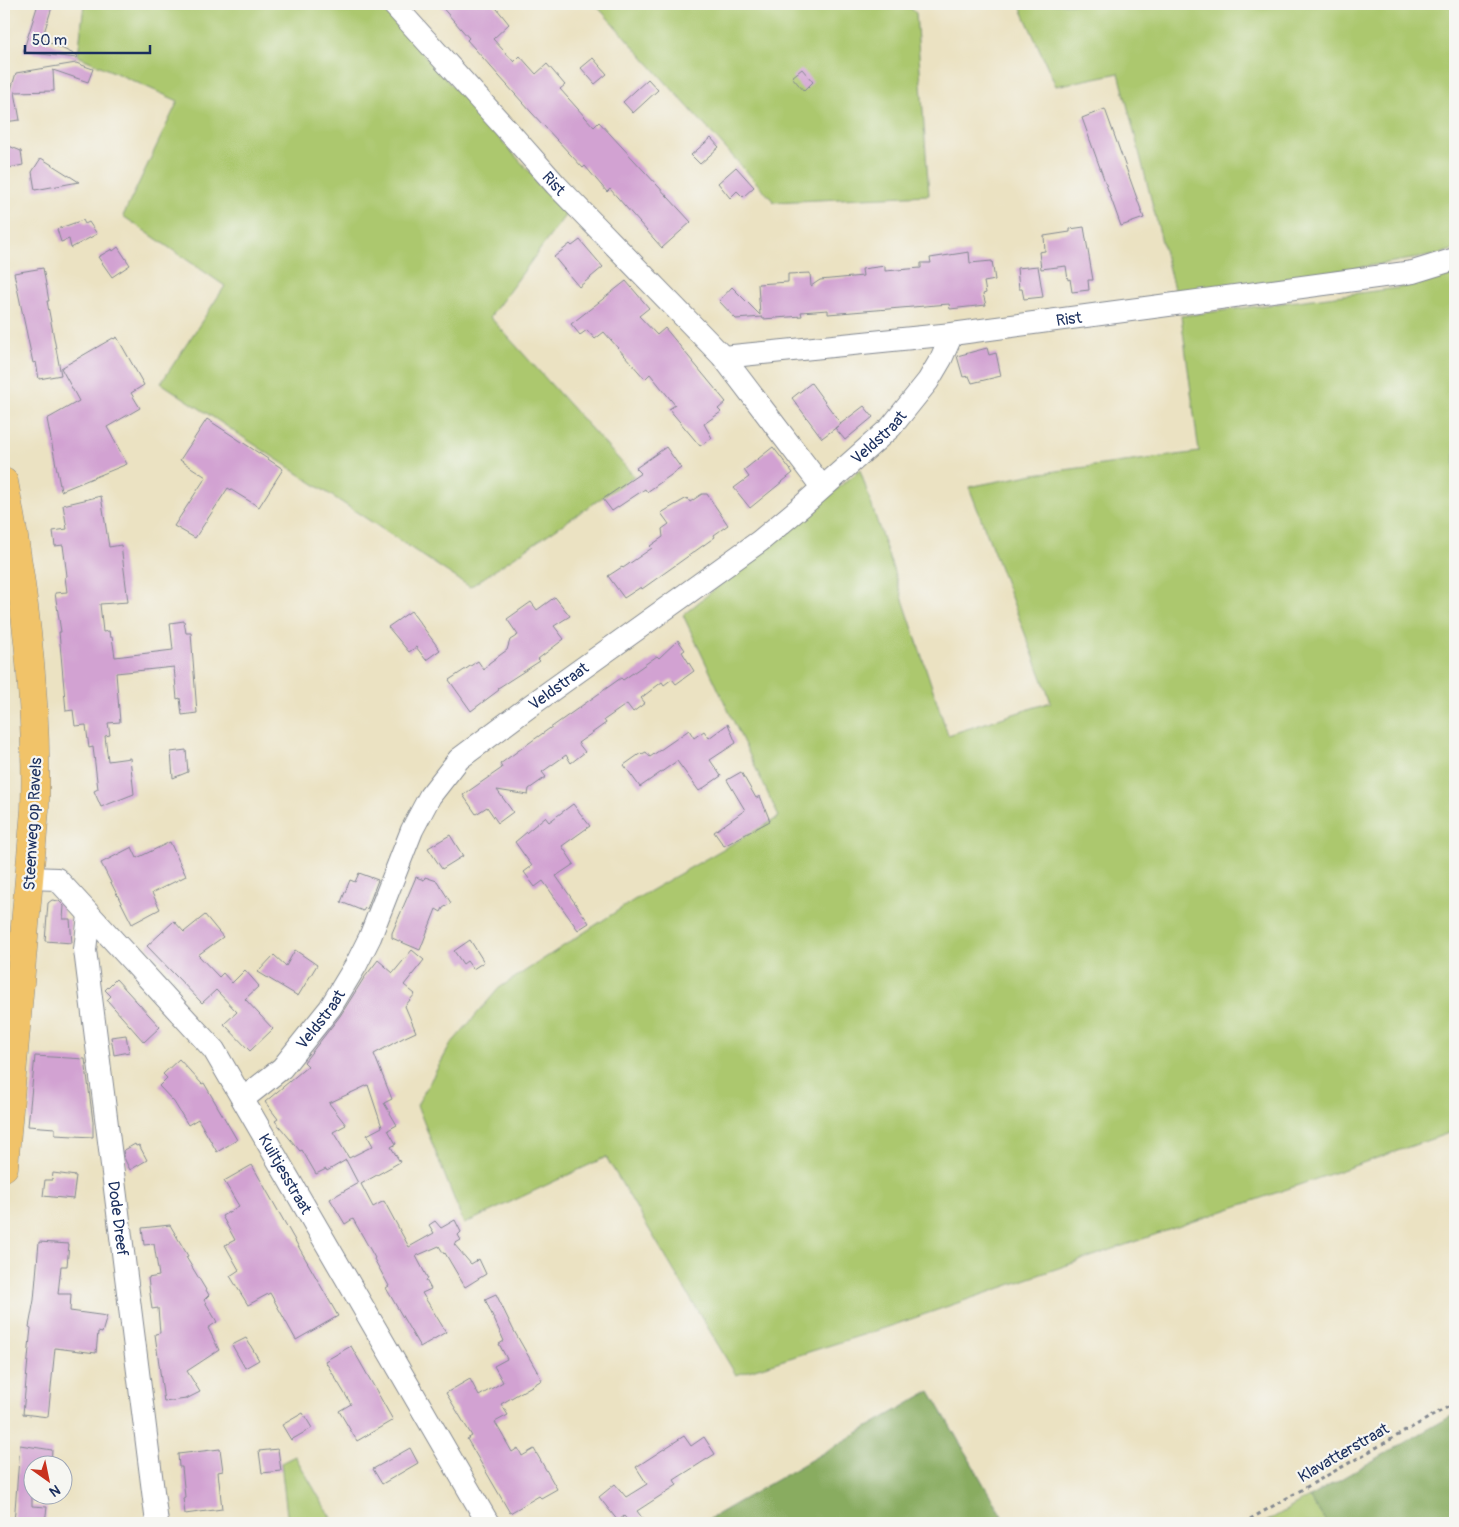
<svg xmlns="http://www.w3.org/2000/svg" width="1459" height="1527" font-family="Pangolin,sans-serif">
	<rect width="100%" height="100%" fill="#f6f6f2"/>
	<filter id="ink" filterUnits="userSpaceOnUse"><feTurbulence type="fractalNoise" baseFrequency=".02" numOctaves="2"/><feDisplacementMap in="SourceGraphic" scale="10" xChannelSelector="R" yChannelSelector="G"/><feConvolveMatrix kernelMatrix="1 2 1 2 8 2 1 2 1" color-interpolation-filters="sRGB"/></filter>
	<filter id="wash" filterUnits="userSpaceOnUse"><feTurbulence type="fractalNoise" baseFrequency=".0096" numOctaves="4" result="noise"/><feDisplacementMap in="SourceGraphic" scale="20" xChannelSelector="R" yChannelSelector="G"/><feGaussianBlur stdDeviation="1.12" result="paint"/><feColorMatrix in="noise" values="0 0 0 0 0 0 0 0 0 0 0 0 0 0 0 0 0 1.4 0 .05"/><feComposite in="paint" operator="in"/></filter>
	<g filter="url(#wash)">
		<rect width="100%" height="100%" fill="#ebe2c2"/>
		<path fill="#acc86e" stroke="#647c66" d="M 84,4 L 378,4 L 567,213 L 490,317 L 634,476 L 470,587 L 161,383 L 225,286 L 123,216 L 178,101 L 78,56 Z
			M 595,4 L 906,4 L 916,13 L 929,195 L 774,202 Z
			M 1019,4 L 1455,4 L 1455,249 L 1437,255 L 1176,297 L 1119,73 L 1056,86 Z
			M 1455,273 L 1455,1131 L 891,1326 L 736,1375 L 606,1157 L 464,1224 L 417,1105 L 451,1044 L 499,988 L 634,900 L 779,817 L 683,615 L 860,470 L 948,735 L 1051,702 L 969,487 L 1034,474 L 1199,452 L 1181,316 L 1398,288 Z
			M 295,1456 L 334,1523 L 288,1523 L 281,1463 Z
			M 1309,1497 L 1327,1523 L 1264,1523 Z"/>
		<path fill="#89ac61" stroke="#526e60" d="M 930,1391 L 1006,1523 L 702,1523 Z
			M 1455,1414 L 1455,1523 L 1327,1523 L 1309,1497 Z"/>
		<g id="blocks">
			<path fill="#d2a2d2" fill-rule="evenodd" d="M 38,4 L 53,4 L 42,39 L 78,56 L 77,58 L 23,52 Z
				M 439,4 L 493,4 L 509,24 L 493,39 L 514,62 L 520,56 L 536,74 L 547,64 L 565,85 L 560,89 L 594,127 L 599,122 L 691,222 L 662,248 L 610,189 L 607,192 L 585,166 L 583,168 L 531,112 L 467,40 L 469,38 Z
				M 593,58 L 607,74 L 595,84 L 581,68 Z
				M 76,63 L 93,69 L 88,82 L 53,70 L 54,91 L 15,92 L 20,120 L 4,122 L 4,102 L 7,103 L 16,73 Z
				M 802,69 L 813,82 L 804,91 L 792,77 Z
				M 648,79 L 658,90 L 633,113 L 623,102 Z
				M 1105,109 L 1144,218 L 1121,226 L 1082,118 Z
				M 711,138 L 719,147 L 700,164 L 691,155 Z
				M 4,144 L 21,151 L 23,165 L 4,169 Z
				M 41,158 L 79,182 L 35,190 L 32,172 Z
				M 736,167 L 754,187 L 743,197 L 737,191 L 730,198 L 718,183 Z
				M 83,220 L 85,224 L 89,222 L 97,234 L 71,248 L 69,239 L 61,242 L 57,229 Z
				M 1084,227 L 1093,280 L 1088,280 L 1089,290 L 1072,292 L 1070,279 L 1068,280 L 1066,266 L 1041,269 L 1039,252 L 1045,251 L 1044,236 L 1070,232 L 1070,229 Z
				M 580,240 L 603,267 L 579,287 L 554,257 L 570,244 L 572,246 Z
				M 118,247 L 130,265 L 112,277 L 98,257 L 112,249 L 113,251 Z
				M 969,252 L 970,263 L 992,261 L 995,280 L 984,282 L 986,293 L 983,294 L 986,305 L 950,309 L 949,304 L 828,314 L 828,310 L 801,312 L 802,316 L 763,319 L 762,317 L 736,319 L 719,301 L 732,287 L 760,315 L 758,284 L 788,282 L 788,274 L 810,273 L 811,286 L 820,280 L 863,276 L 862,269 L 885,266 L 885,271 L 921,268 L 921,263 L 931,263 L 930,258 Z
				M 1038,266 L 1043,297 L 1024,299 L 1022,289 L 1019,289 L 1017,268 Z
				M 43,268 L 49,301 L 47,301 L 61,375 L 39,379 L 36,362 L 33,363 L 14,273 Z
				M 626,281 L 649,308 L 639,316 L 657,335 L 665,328 L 726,402 L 718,409 L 721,412 L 704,424 L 712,438 L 700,446 L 669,409 L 675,405 L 650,374 L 645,379 L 604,332 L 595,339 L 587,330 L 580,335 L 571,324 Z
				M 117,337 L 144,385 L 131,393 L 140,408 L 107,427 L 127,464 L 61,491 L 47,419 L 79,401 L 61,368 L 113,338 L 114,339 Z
				M 987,348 L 989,355 L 996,353 L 1001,376 L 972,383 L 969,376 L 963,377 L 957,356 Z
				M 811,383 L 841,424 L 822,438 L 792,398 Z
				M 864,406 L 873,417 L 845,440 L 835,428 Z
				M 207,419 L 283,469 L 259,507 L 228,488 L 195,538 L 174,526 L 206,477 L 180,460 Z
				M 666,447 L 681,468 L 647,492 L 645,489 L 612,511 L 603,499 L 641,473 L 636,468 Z
				M 773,447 L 793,473 L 750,508 L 734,488 L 749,477 L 744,470 Z
				M 702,494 L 707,494 L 728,525 L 714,535 L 715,537 L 642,589 L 641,587 L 624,598 L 608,576 L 622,567 L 623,568 L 652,548 L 650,546 L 663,537 L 662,529 L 669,524 L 661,513 L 687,498 L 690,502 Z
				M 101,496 L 109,547 L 121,545 L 128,602 L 100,604 L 103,632 L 109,631 L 110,637 L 112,637 L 115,657 L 173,650 L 170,623 L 184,621 L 186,633 L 191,633 L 197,713 L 182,715 L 180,698 L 177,699 L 174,667 L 116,673 L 120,722 L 108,723 L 110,735 L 105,736 L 108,761 L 130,758 L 134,794 L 101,807 L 94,791 L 98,789 L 93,747 L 89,748 L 86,725 L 75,726 L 73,710 L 66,711 L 59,632 L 61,632 L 55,593 L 67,592 L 65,577 L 67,576 L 63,545 L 55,546 L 53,531 L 67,529 L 63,505 Z
				M 555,597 L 570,616 L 554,626 L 564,639 L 538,659 L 540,661 L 498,688 L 499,690 L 471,711 L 449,680 L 478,661 L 484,670 L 489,663 L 507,650 L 510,640 L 518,635 L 507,619 L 531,602 L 537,610 Z
				M 411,611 L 440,650 L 426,660 L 416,647 L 409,652 L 388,627 Z
				M 678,640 L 685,650 L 682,652 L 694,671 L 676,684 L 672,679 L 664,685 L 662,682 L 641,698 L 645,703 L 633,712 L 627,704 L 604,720 L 606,723 L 578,743 L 585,752 L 571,763 L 566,755 L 542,772 L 546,777 L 529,789 L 528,795 L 497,790 L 513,812 L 498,823 L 487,807 L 476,814 L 463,795 L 502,768 L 500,764 L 522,748 L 621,678 L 623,680 L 657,656 L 659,658 Z
				M 728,724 L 736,743 L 710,760 L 721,776 L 699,791 L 677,761 L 640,787 L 624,765 L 641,753 L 642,754 L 646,752 L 650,757 L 689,730 L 694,738 L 704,731 L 709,738 Z
				M 186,750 L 188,772 L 173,778 L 171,752 Z
				M 741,772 L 756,798 L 760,796 L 770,821 L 724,846 L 714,832 L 745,810 L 727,780 Z
				M 573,804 L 590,826 L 562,846 L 574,864 L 556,876 L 589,923 L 578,930 L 543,881 L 535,887 L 524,872 L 532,866 L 515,842 L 545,817 L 549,822 Z
				M 450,835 L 463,856 L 442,869 L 428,848 Z
				M 170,842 L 186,876 L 152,893 L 160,909 L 132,924 L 101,863 L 132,847 L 137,858 Z
				M 359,873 L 378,880 L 367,909 L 365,908 L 363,911 L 341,902 L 350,880 L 355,882 Z
				M 416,877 L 424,880 L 425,877 L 437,881 L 451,903 L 443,908 L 441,912 L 436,909 L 420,950 L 392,938 L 392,933 Z
				M 52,900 L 59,901 L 64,906 L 63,919 L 70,919 L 72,943 L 45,941 L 48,903 Z
				M 205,915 L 223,937 L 198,955 L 219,977 L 223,973 L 232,983 L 245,970 L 259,986 L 245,999 L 273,1029 L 250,1051 L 224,1024 L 237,1012 L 216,990 L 202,1003 L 147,946 L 174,921 L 184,932 Z
				M 470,940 L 484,962 L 473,969 L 467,961 L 463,964 L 454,951 Z
				M 295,950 L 317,965 L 298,996 L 258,972 L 274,955 L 286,966 Z
				M 412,950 L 424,960 L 404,985 L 415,994 L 405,1006 L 416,1032 L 403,1038 L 374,1054 L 392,1099 L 384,1103 L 397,1125 L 388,1130 L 396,1144 L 391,1147 L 400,1162 L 361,1184 L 373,1207 L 384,1201 L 409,1247 L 434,1233 L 429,1225 L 435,1221 L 441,1228 L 455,1220 L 461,1232 L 458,1235 L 461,1240 L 454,1244 L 471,1264 L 479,1259 L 486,1274 L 465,1287 L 445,1253 L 444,1254 L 439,1246 L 416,1256 L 428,1279 L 426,1280 L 431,1289 L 422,1293 L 446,1332 L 420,1347 L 386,1288 L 389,1286 L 374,1259 L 375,1258 L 353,1219 L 345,1224 L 330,1199 L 358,1183 L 346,1160 L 327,1171 L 326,1169 L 316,1174 L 302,1150 L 300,1151 L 275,1121 L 278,1119 L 265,1102 L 308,1066 L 304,1062 L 340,1016 L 364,978 L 378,960 L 393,973 ZM 368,1085 L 382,1127 L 367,1135 L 373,1146 L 349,1158 L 333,1132 L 346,1125 L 329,1103 Z
				M 116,979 L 160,1027 L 144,1042 L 107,1000 L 111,996 L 105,990 Z
				M 126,1035 L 129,1052 L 114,1055 L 111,1037 Z
				M 35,1056 L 85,1059 L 93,1122 L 93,1137 L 55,1135 L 55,1128 L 28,1126 Z
				M 179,1059 L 202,1084 L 204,1083 L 237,1140 L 217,1152 L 198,1119 L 188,1125 L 174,1102 L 159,1086 L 167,1078 L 163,1074 Z
				M 135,1144 L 136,1146 L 139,1145 L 147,1160 L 130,1170 L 125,1160 L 123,1151 Z
				M 252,1165 L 338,1316 L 296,1340 L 270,1293 L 248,1305 L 230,1276 L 239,1270 L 225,1245 L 235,1240 L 222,1216 L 239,1206 L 224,1181 Z
				M 53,1173 L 76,1176 L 73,1199 L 43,1196 L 45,1180 L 52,1180 Z
				M 170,1225 L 188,1256 L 186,1257 L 209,1295 L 204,1300 L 217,1322 L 208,1328 L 219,1350 L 187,1371 L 200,1392 L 186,1399 L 164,1402 L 155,1334 L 160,1333 L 158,1308 L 152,1309 L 148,1278 L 159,1276 L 154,1244 L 144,1245 L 142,1228 Z
				M 39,1242 L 69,1244 L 67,1266 L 61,1266 L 58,1294 L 71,1294 L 70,1311 L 107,1316 L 102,1333 L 98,1332 L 96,1353 L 55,1348 L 48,1417 L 23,1414 L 30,1337 L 31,1328 L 29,1327 L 34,1300 Z
				M 496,1294 L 513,1329 L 542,1380 L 501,1404 L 508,1415 L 495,1422 L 512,1452 L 518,1448 L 522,1456 L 534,1449 L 557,1489 L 541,1498 L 539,1496 L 510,1513 L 467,1439 L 472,1436 L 446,1393 L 470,1379 L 479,1396 L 503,1382 L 494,1366 L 507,1359 L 499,1344 L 504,1341 L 485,1299 Z
				M 246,1338 L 259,1360 L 245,1368 L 232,1345 Z
				M 351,1346 L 393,1420 L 357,1441 L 339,1411 L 351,1404 L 325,1361 Z
				M 303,1413 L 312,1428 L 291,1440 L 282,1425 Z
				M 684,1436 L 691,1446 L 704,1437 L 715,1454 L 674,1480 L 677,1485 L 637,1511 L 646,1523 L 630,1523 L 624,1516 L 618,1521 L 599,1497 L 615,1484 L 626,1497 L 647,1484 L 636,1467 Z
				M 20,1445 L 52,1450 L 51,1464 L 32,1464 L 32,1506 L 47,1507 L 45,1523 L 14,1523 Z
				M 410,1448 L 418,1463 L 382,1484 L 373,1469 Z
				M 220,1449 L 223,1471 L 218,1472 L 222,1509 L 185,1514 L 183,1498 L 185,1497 L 182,1467 L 179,1467 L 178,1454 Z
				M 278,1449 L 281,1471 L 262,1473 L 259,1451 Z"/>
		</g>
	</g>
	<g filter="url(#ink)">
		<use href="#blocks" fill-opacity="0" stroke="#838890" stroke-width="1"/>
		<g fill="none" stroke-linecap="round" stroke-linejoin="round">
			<defs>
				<g id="minor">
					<path id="s1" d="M 393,4 L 510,133 L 556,185 L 723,357 L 822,487"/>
					<path id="s2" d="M 723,357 L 952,334 L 1153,307 L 1413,272 L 1455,259"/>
					<path id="s3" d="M 30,878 L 57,879 L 214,1050 L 488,1523"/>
					<path id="s4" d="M 89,915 L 85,950 L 157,1523"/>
					<path id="s5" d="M 243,1099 L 282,1068 L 330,1008 L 356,965 L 370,937 L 412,830 L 430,796 L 459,759 L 534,703 L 760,541 L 802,506 L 891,427 L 928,381 L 941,359 L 952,334"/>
				</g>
				<path id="major" d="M 4,482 C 25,590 38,700 35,810 L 4,1167"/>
			</defs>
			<use href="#minor" stroke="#838890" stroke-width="24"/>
			<use href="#major" stroke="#838890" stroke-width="29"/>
			<path stroke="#838890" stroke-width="3" stroke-dasharray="4 4" stroke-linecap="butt" d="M 1243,1523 L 1455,1403"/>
			<use href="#minor" stroke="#fff" stroke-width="22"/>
			<use href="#major" stroke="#f1c369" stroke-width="28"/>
		</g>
	</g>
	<g text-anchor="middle" stroke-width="4.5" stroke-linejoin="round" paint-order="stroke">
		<g font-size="16" fill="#1b2f5e" stroke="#f6f6f2">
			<text dy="6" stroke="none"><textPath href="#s1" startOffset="241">Rist</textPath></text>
			<text dy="6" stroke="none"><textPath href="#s2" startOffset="348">Rist</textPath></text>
			<text dy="6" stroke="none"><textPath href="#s5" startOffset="938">Veldstraat</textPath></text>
			<text dy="6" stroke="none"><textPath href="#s5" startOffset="532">Veldstraat</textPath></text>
			<text transform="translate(32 824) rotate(-87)" y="6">Steenweg op Ravels</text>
			<text dy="6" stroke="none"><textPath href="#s5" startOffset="112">Veldstraat</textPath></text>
			<text dy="6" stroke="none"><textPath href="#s3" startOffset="402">Kuiltjesstraat</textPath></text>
			<text dy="6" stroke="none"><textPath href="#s4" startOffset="306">Dode Dreef</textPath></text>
			<text transform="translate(1343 1452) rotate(-30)" y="6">Klavatterstraat</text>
		</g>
	</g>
	<rect width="1459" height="1527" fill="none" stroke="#f6f6f2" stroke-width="20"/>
	<g transform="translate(48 1480) rotate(147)"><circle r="24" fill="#f6f6f2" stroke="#9ea6b7"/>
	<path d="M0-4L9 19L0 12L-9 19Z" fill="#c8321e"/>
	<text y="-8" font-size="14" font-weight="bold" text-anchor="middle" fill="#1b2f5e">N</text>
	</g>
	<path d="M25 45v8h125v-8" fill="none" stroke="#1b2f5e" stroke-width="2.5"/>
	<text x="32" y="45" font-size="15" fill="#1b2f5e" stroke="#f6f6f2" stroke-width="4" paint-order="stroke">50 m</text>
</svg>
